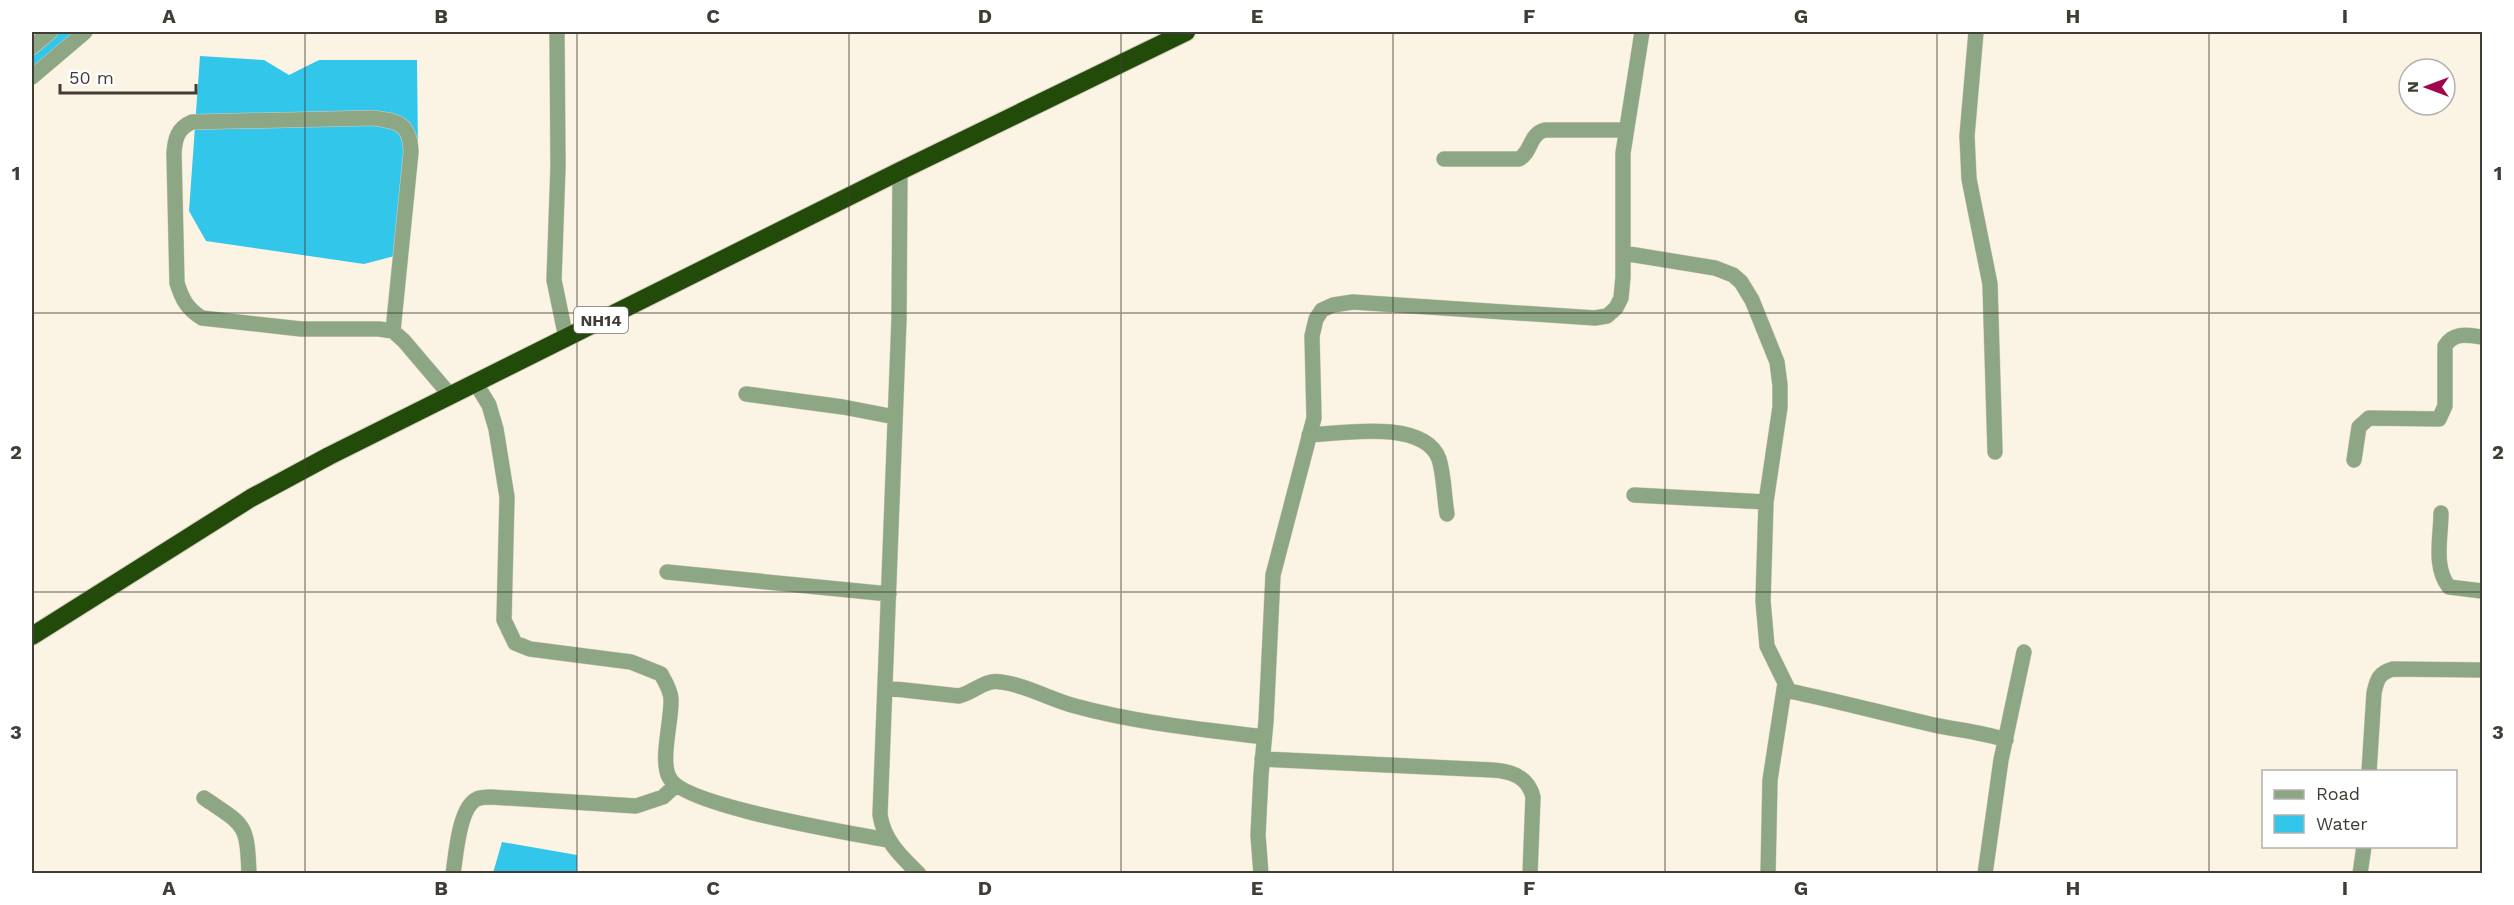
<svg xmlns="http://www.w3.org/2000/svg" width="2514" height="905" font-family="'Work Sans',sans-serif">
	<rect width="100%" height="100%" fill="#fbf3e3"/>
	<path fill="#33c6eb" d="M 200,56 L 264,60 L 289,75 L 319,60 L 417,60 L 418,151 L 406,253 L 364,264 L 206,241 L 189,211 Z
		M 502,842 L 577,855 L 577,873 L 493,873 Z"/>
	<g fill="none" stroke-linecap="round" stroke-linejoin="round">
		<path stroke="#33c6eb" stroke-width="20" d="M 32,59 L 62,32"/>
		<defs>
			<path id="minor" d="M 557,32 L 558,167 L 554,280 L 566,338
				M 1976,32 L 1967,136 L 1969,179 L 1990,284 L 1995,452
				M 32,47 L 50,32
				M 32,77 L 85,32
				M 1444,159 L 1519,159 C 1532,152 1529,134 1545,130 L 1626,130
				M 900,171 L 899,319 L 880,815 C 884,841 901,856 919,874
				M 1623,253 L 1715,268 L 1733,275 L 1741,282 L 1752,300 L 1777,362 L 1780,385 L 1780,407 L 1766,502 L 1763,601 L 1767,646 L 1789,691 C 1838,701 1885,714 1934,725 C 1958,730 1982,732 2006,740
				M 393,331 L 411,152 C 410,124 399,121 373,118 L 192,122 C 178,128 175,138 174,153 L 177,283 C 182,299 187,309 202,318 L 301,329 L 379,329 L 393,331 L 404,341 L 450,395
				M 475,382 L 489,405 L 496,429 L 507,497 L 504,620 L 515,643 L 530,649 L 631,662 L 661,674 C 665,681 671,691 671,699 C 672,720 660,759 669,777 C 682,806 851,833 887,840
				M 746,394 L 843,407 L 895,417
				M 1309,435 C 1342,433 1424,419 1439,459 C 1444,475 1444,497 1447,514
				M 2354,460 L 2359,427 L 2369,418 L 2439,419 L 2445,406 L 2445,346 C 2454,332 2467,335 2482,337
				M 1634,495 L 1766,502
				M 2441,513 C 2441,537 2433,567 2449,587 L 2482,591
				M 667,572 L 889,594
				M 886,688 L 959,696 C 975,692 984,679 1001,682 C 1023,684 1052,700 1075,706 C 1137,723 1201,729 1264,737
				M 1262,759 L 1492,770 C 1512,771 1528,777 1533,797 L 1530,874
				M 2369,772 L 2374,693 C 2377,679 2379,673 2393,669 L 2482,670
				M 204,798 C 245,826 247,822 249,874
				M 453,874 C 456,855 459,807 477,799 C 481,797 487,797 491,797 L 636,806 L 663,797 L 675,786
				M 1261,874 L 1258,835 L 1261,775 L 1266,721 L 1273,575 L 1314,418 L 1312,336 L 1316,319 L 1322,310 L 1333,305 L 1353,302 L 1595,318 L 1607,316 L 1616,308 L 1621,298 L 1623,277 L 1623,153 L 1642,32
				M 1768,874 L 1770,780 L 1785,683
				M 1985,874 L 2001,760 L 2024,652
				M 2360,874 L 2364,846"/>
			<path id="highway" d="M 32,636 L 251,498 L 329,456 L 900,171 L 1186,32"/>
		</defs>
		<use href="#minor" stroke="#d6cec0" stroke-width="16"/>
		<use href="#highway" stroke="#d6cec0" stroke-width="20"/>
		<use href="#minor" stroke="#8da683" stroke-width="15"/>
		<use href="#highway" stroke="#224b0a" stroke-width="18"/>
	</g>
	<path fill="none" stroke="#403c36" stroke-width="1.5" stroke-opacity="0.55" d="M 305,32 L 305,874M 577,32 L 577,874M 849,32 L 849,874M 1121,32 L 1121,874M 1393,32 L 1393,874M 1665,32 L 1665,874M 1937,32 L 1937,874M 2209,32 L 2209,874M 32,313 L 2482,313M 32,592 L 2482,592"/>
	<g text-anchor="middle" stroke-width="6" stroke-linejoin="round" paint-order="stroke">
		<rect fill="#fff" stroke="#797672" stroke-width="1.5" x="574" y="307" width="54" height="26" rx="4.5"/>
		<g font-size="16" font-weight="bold" fill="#403c36">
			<text x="601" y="326">NH14</text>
		</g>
	</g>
	<rect width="2514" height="905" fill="none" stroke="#ffffff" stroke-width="66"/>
	<rect x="2262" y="770" width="195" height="78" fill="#ffffff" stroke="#b3b1af" stroke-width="1.5"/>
	<rect x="2274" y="790" width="30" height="9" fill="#8da683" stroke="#b3b1af" stroke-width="1.5"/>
	<text x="2316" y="800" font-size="18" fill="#403c36">Road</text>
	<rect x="2274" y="815" width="30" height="18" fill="#33c6eb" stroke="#b3b1af" stroke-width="1.5"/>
	<text x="2316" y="830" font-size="18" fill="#403c36">Water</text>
	<g transform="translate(2427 87) rotate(270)"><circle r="28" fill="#ffffff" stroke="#b3b1af" stroke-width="1.5"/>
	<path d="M0-4.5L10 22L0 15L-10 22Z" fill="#9f074c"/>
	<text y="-9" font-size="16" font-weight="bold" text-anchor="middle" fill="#403c36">N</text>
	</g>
	<path d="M60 84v9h136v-9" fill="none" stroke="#403c36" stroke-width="3"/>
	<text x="69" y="84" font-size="18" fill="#403c36" stroke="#ffffff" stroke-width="4.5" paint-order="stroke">50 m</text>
	<rect x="33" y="33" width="2448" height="839" fill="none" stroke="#403c36" stroke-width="2"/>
	<g font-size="20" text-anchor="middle" font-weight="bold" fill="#403c36">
		<text x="169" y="23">A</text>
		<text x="441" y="23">B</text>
		<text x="713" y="23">C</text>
		<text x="985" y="23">D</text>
		<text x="1257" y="23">E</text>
		<text x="1529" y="23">F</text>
		<text x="1801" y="23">G</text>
		<text x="2073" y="23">H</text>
		<text x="2345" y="23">I</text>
		<text x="16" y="180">1</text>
		<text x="2498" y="180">1</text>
		<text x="16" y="459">2</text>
		<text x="2498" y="459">2</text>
		<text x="16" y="739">3</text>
		<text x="2498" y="739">3</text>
		<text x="169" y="895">A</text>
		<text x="441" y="895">B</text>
		<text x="713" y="895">C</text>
		<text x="985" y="895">D</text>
		<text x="1257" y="895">E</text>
		<text x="1529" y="895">F</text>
		<text x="1801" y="895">G</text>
		<text x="2073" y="895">H</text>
		<text x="2345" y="895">I</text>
	</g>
</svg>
